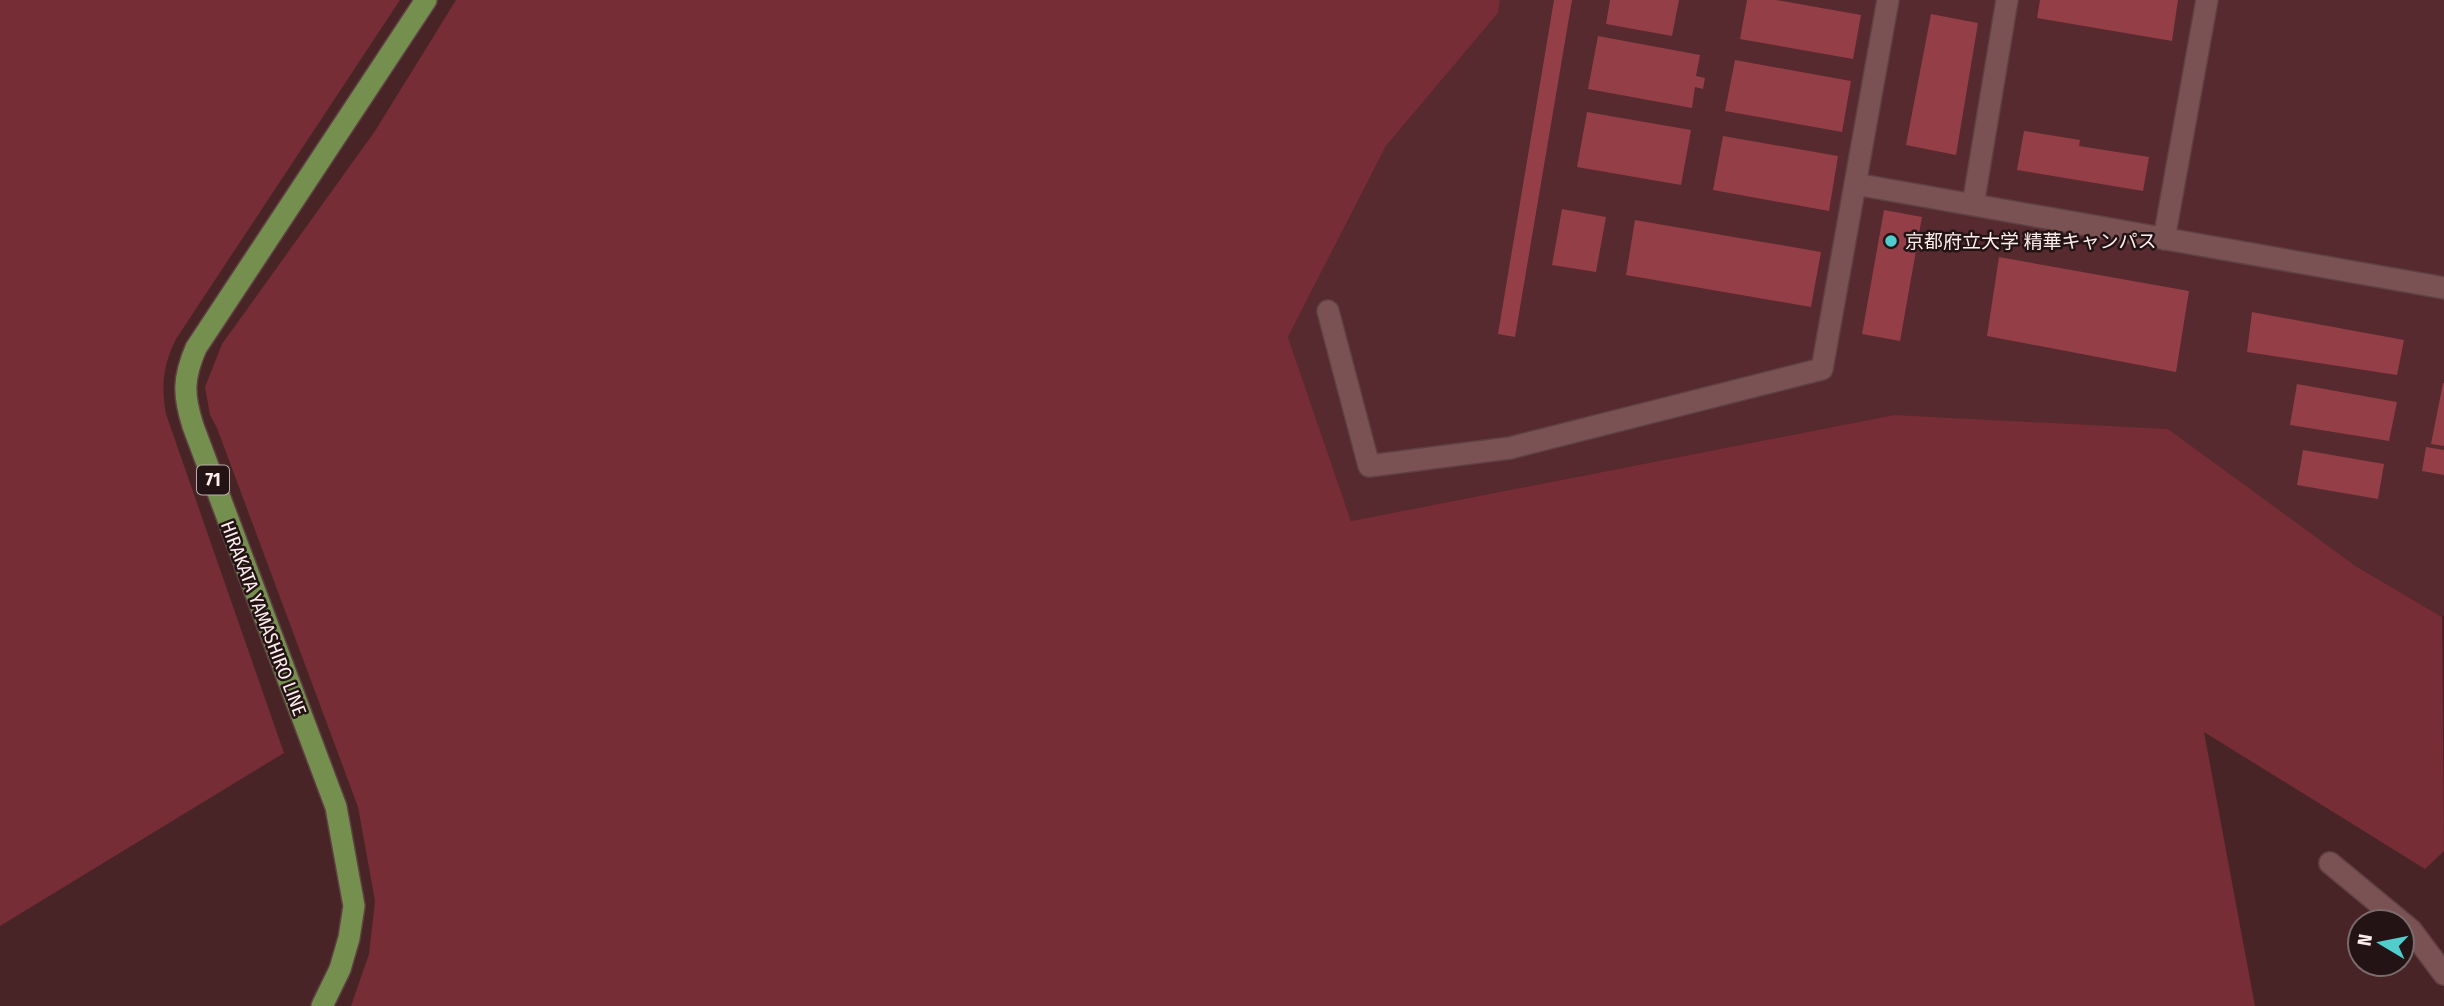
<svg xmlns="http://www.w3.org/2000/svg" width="2444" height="1006" font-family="'Fira Sans Condensed','Noto Sans JP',sans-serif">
	<rect width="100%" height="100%" fill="#482426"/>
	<path fill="#562a2e" d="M 1500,0 L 2444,0 L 2444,615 L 2442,617 L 2354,565 L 1894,415 L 1351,521 L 1288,337 L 1386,146 L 1498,13 Z"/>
	<path fill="#762d35" d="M 0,0 L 400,0 L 176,339 C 163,365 161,386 166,414 L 284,753 L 0,926 Z
		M 456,0 L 1500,0 L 1498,13 L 1386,146 L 1288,337 L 1351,521 L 1894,415 L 2168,429 L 2354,565 L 2442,617 L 2444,851 L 2425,869 L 2204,732 L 2255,1006 L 351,1006 L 369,954 L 375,901 L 358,807 L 217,428 L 210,415 L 205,387 L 222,344 L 375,131 Z"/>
	<path fill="#943e47" d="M 1554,0 L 1572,0 L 1515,337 L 1498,334 Z
		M 1610,0 L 1679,0 L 1672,36 L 1606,24 Z
		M 1747,0 L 1776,0 L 1861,15 L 1853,59 L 1740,39 Z
		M 2040,0 L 2178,0 L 2172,41 L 2037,18 Z
		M 1931,14 L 1978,23 L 1956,155 L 1906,145 Z
		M 1598,36 L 1700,55 L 1696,76 L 1705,78 L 1703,89 L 1695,87 L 1692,108 L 1588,89 Z
		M 1735,60 L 1851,81 L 1842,132 L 1725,111 Z
		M 1587,112 L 1691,130 L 1681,185 L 1577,167 Z
		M 2024,131 L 2080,140 L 2079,146 L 2149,157 L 2143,191 L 2017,170 Z
		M 1723,136 L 1838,156 L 1829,211 L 1713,190 Z
		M 1562,209 L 1606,217 L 1596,272 L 1552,265 Z
		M 1884,210 L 1922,217 L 1900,341 L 1862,334 Z
		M 1635,220 L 1821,252 L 1811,307 L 1626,275 Z
		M 1999,257 L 2189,291 L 2176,372 L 1987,336 Z
		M 2252,312 L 2404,340 L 2397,375 L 2247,352 Z
		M 2443,383 L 2444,383 L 2444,446 L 2431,444 Z
		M 2297,384 L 2397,402 L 2389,441 L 2290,425 Z
		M 2426,447 L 2444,450 L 2444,475 L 2422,471 Z
		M 2303,450 L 2384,464 L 2378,499 L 2297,485 Z"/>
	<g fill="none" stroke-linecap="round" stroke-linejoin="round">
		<defs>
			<path id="minor" d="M 1855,184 L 2444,288
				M 1973,205 L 2007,0
				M 2164,239 L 2207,0
				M 1328,311 L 1369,466 L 1510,448 L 1822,369 L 1888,0
				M 2330,863 L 2411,930 L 2444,974"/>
			<path id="major" d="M 322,1006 L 340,969 L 349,938 L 354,906 L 336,807 L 193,426 C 183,395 183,378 196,348 L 426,0"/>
		</defs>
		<use href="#minor" stroke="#5f4144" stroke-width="24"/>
		<use href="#major" stroke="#5f4144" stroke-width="24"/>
		<use href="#minor" stroke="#7b5254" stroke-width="21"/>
		<use href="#major" stroke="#75904e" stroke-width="21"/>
	</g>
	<circle fill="#52cdce" stroke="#241314" stroke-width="2.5" cx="1891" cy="241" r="7"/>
	<g text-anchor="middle" stroke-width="5" stroke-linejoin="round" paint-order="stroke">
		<rect fill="#241314" stroke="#bcacac" stroke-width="2" x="197" y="465.5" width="32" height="29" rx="5"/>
		<g font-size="18" font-weight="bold" fill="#fdeded">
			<text x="213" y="486">71</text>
		</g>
		<g font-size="19" fill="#fdeded" stroke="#241314" text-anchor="start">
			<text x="1905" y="248">京都府立大学 精華キャンパス</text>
		</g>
		<g font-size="19" fill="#fdeded" stroke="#241314">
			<text transform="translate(264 618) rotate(69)" y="7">HIRAKATA YAMASHIRO LINE</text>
		</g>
	</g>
	<g transform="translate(2381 943) rotate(280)"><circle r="33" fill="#241314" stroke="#7b6a6b" stroke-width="2"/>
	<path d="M0-5L12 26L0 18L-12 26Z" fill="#52cdce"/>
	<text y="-10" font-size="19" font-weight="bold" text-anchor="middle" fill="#fdeded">N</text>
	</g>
</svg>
